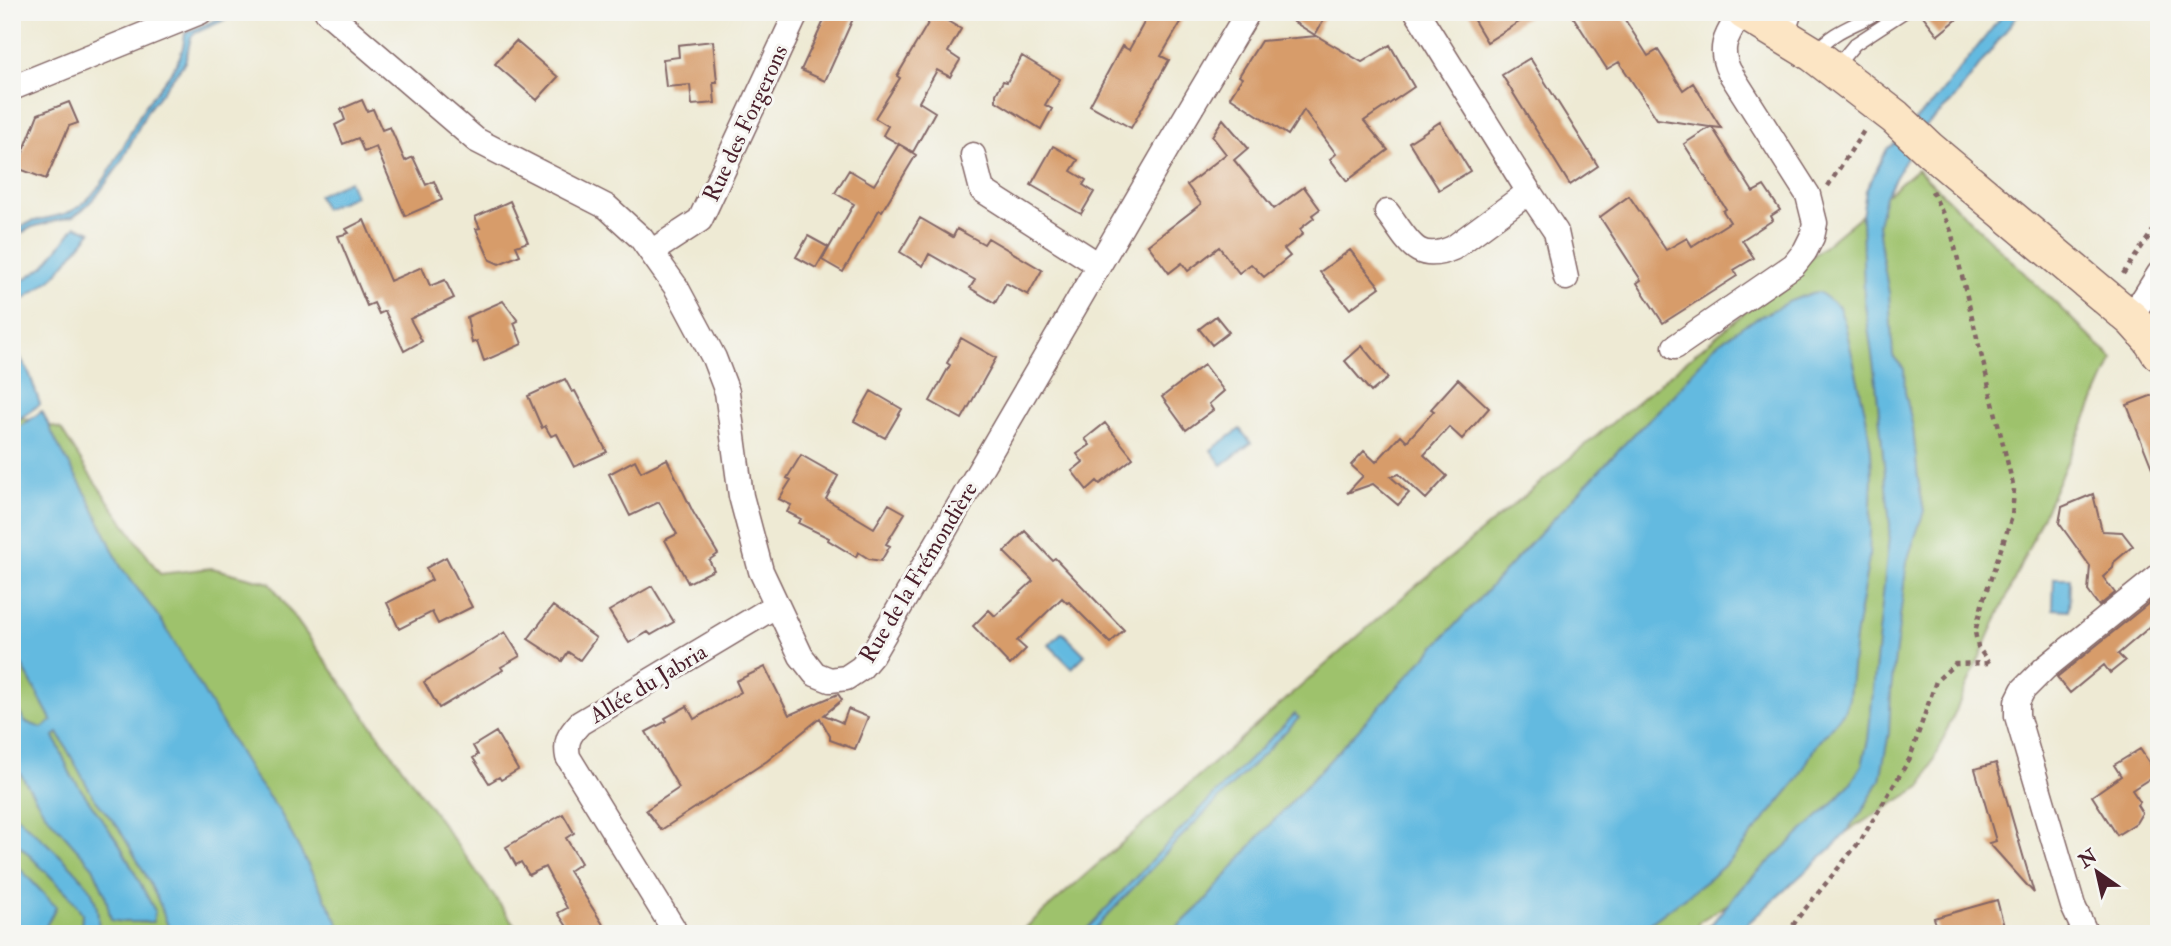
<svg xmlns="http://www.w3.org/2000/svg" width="2171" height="946" font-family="'IM FELL Double Pica',serif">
	<rect width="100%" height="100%" fill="#f6f6f2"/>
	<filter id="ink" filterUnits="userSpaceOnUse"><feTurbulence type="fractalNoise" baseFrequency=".0143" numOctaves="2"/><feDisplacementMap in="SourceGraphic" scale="14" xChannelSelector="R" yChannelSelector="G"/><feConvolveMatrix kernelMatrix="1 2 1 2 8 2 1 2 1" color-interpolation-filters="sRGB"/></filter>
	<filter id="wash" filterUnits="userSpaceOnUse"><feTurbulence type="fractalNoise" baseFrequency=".00686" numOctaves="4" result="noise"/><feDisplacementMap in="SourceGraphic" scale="28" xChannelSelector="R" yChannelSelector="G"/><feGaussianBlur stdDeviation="1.57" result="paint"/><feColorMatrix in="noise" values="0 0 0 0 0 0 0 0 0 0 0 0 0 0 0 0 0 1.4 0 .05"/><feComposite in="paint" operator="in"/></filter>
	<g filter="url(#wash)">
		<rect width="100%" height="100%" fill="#eeead4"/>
		<path fill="#9ec26c" stroke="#74704c" stroke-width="2" d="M 1917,169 L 2113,359 L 1922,786 L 1700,921 L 1695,934 L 1018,934 L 1404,596 Z
			M 12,412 L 15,416 L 61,429 L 88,472 L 160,574 L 212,568 L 270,583 L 521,934 L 12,934 Z"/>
		<path fill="#64bae0" stroke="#576c86" stroke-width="2" d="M 234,12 L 242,12 L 195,33 L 191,37 L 185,62 L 147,111 L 120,164 L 98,194 L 82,210 L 73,216 L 32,227 L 12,238 L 12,232 C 18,229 25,225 31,222 C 46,217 64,217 77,208 C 108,187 124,142 142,111 C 159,82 183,70 185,33 Z
			M 2005,12 L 2020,12 L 1951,103 L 1924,127 L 1885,196 L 1878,224 L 1882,256 L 1889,293 L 1893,356 L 1904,369 L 1905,392 L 1913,427 L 1918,479 L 1924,511 L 1907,561 L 1891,690 L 1889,733 L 1880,780 L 1861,813 L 1838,842 L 1736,934 L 1703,934 L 1743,886 L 1832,804 L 1850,784 L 1862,765 L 1868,740 L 1890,526 L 1876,383 L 1864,298 L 1862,217 L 1866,190 L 1887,149 L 1898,141 L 1915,120 L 1933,103 Z
			M 349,181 L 355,196 L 324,209 L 318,195 Z
			M 76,226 L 91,232 L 52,279 L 21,301 L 12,311 L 12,288 L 44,266 Z
			M 1819,292 L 1839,307 L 1845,324 L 1866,416 L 1871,450 L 1872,478 L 1869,558 L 1855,638 L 1849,698 L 1844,712 L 1816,745 L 1798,779 L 1733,858 L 1709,879 L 1636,934 L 1170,934 L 1205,901 L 1255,841 L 1540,533 L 1630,438 L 1675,394 L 1713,347 L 1744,325 L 1788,302 L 1812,293 Z
			M 12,342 L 30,375 L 40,404 L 12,424 Z
			M 42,411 L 57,443 L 88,497 L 121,567 L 161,620 L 253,776 L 280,812 L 344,934 L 171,934 L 158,900 L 143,870 L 118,827 L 94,798 L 58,733 L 54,736 L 71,775 L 120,845 L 155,911 L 153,922 L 122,922 L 111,920 L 105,894 L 93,867 L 44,812 L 18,770 L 12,765 L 12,698 L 25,722 L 42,728 L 52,721 L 12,647 L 12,433 Z
			M 1240,429 L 1251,443 L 1222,465 L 1211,450 Z
			M 2054,578 L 2070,578 L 2069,610 L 2053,609 Z
			M 1062,632 L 1085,655 L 1072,668 L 1049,645 Z
			M 1295,714 L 1299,718 L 1179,839 L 1090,934 L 1082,934 L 1208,801 Z
			M 12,812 C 31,830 85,874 93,895 C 98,907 99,922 98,934 L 81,934 L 82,913 L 69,895 L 12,838 Z
			M 12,860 L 56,907 L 43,932 L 12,934 Z"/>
		<g id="blocks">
			<path fill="#d79c6b" d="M 828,12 L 856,12 L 825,81 L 801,70 Z
				M 1150,12 L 1187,12 L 1161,56 L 1169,60 L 1131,128 L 1090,105 L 1122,46 L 1129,50 Z
				M 1278,12 L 1328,12 L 1315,35 Z
				M 1469,12 L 1535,12 L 1487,42 Z
				M 1570,12 L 1620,12 L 1648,56 L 1658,50 L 1683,90 L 1693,83 L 1721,128 L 1712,127 L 1753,192 L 1764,186 L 1780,210 L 1771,216 L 1773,220 L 1742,240 L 1754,258 L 1734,270 L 1737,276 L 1663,323 L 1637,283 L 1641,280 L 1600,217 L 1629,196 L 1666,250 L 1687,238 L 1692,246 L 1730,222 L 1723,211 L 1726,209 L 1684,144 L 1710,127 L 1657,119 L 1619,62 L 1607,69 Z
				M 1920,12 L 1966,12 L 1938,35 Z
				M 934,13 L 961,29 L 948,52 L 960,60 L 950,77 L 937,70 L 919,102 L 935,112 L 913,152 L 883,135 L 888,126 L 875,118 L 900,78 L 897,76 Z
				M 1317,36 L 1362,62 L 1390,45 L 1414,87 L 1364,121 L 1388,150 L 1347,181 L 1330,159 L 1336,154 L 1304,110 L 1288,135 L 1230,97 L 1242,78 L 1239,76 L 1261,41 Z
				M 516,41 L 558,77 L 537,100 L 495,64 Z
				M 713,41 L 717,82 L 713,82 L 715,103 L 692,105 L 690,85 L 666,87 L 663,59 L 679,57 L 678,45 Z
				M 1022,56 L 1060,79 L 1045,105 L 1052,109 L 1041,129 L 996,101 L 996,94 L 1003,81 L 1007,82 Z
				M 1530,58 L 1598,166 L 1570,185 L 1502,75 Z
				M 362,100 L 367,111 L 373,109 L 382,130 L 390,127 L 405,161 L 413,157 L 426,185 L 434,181 L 442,200 L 405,216 L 376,147 L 364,152 L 358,138 L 343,144 L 335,125 L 345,120 L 341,109 Z
				M 69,102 L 78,123 L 69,126 L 46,179 L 17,168 L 38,114 Z
				M 1223,119 L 1248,148 L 1234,160 L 1274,209 L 1304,187 L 1320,209 L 1312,215 L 1314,218 L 1300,229 L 1303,234 L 1284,249 L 1290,256 L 1264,277 L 1251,264 L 1239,273 L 1219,247 L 1188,271 L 1182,263 L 1169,273 L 1148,245 L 1201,204 L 1187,185 L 1226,154 L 1212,136 Z
				M 1440,122 L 1470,171 L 1439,190 L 1409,142 Z
				M 899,144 L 916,155 L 882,211 L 879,210 L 843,272 L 822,260 L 854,204 L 835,193 L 849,170 L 874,185 Z
				M 1053,146 L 1078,160 L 1071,171 L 1086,180 L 1083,185 L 1094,192 L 1081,214 L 1031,185 Z
				M 510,201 L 528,242 L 516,246 L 520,255 L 499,264 L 490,260 L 476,229 L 480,228 L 475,217 Z
				M 920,218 L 953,237 L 957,229 L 984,244 L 988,238 L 1042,270 L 1028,295 L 1006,283 L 995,303 L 970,288 L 975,280 L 929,254 L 923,266 L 900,252 Z
				M 364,220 L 390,281 L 422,267 L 430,286 L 445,280 L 454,298 L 410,319 L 422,341 L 404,351 L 385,311 L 379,314 L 374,303 L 367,306 L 338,236 L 349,233 L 346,229 Z
				M 808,236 L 828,247 L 816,268 L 796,257 Z
				M 1350,250 L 1380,287 L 1350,309 L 1320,272 Z
				M 503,301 L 518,321 L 514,323 L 522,344 L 484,361 L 477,341 L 472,343 L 467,317 Z
				M 1216,316 L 1229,332 L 1212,345 L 1199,329 Z
				M 961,338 L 996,358 L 962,419 L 930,401 L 950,365 L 947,363 Z
				M 1362,346 L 1388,378 L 1371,392 L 1345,361 Z
				M 1204,365 L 1224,391 L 1209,404 L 1213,410 L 1186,430 L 1162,397 Z
				M 565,379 L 572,392 L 575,391 L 607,452 L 574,467 L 557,434 L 551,436 L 545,426 L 542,428 L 528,396 Z
				M 1458,379 L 1489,408 L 1462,439 L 1449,427 L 1424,455 L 1447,476 L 1426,499 L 1399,474 L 1391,477 L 1409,493 L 1398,505 L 1373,484 L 1347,493 L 1363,476 L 1351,465 L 1364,451 L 1376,462 L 1401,435 L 1407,441 L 1434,411 L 1431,409 Z
				M 871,391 L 902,409 L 885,438 L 854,421 Z
				M 2153,395 L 2159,408 L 2158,483 L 2127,405 Z
				M 1105,423 L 1133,458 L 1100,484 L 1097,481 L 1087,490 L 1072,471 L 1083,462 L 1077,454 L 1090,445 L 1085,439 Z
				M 801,455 L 838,476 L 826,499 L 874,528 L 889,504 L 905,513 L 886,544 L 890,546 L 881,561 L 869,559 L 858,552 L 856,557 L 828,540 L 829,538 L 798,523 L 801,519 L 787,512 L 791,505 L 779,499 L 791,480 L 787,478 Z
				M 667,459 L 693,512 L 718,554 L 709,560 L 714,570 L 688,583 L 665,540 L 677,534 L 659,502 L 630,516 L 609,474 L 635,460 L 641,472 Z
				M 2093,494 L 2102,531 L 2122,532 L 2133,546 L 2114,562 L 2113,568 L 2103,577 L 2115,593 L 2099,606 L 2088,591 L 2090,566 L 2059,523 L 2062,507 Z
				M 1025,531 L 1052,560 L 1055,558 L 1124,630 L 1110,643 L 1069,602 L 1067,603 L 1062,598 L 1017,641 L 1026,649 L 1010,665 L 973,626 L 989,610 L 995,616 L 1033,581 L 1004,552 Z
				M 446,557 L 472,607 L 438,624 L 432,612 L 399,629 L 387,603 L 432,580 L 426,568 Z
				M 652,586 L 674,622 L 651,635 L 648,632 L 629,643 L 609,611 Z
				M 2159,595 L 2159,619 L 2118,654 L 2125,661 L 2110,673 L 2104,665 L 2070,693 L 2057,677 Z
				M 553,606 L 596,638 L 580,660 L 568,652 L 562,661 L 528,639 Z
				M 505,632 L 520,656 L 501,667 L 503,670 L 439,708 L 424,682 Z
				M 765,667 L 789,715 L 838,694 L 842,700 L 824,715 L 843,723 L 848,709 L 868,717 L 855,749 L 830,740 L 830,736 L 820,718 L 767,761 L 661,830 L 646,810 L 679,788 L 646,732 L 667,721 L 665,718 L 687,706 L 694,719 L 741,692 L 736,681 Z
				M 496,732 L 518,770 L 501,780 L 499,777 L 489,783 L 473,758 L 478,755 L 473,746 Z
				M 2140,749 L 2157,774 L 2132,790 L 2140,802 L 2137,805 L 2142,813 L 2136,823 L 2117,835 L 2092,796 L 2121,776 L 2114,765 Z
				M 1996,763 L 2017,835 L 2034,893 L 1989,843 L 1996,841 L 1975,769 Z
				M 563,814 L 574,833 L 566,838 L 581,863 L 569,871 L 609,934 L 572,934 L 558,913 L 567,908 L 545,867 L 529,875 L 521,862 L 516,865 L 506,847 Z
				M 1997,900 L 2006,934 L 1939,934 L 1934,918 Z"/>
		</g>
	</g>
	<g filter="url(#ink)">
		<use href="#blocks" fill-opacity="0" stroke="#836666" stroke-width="2"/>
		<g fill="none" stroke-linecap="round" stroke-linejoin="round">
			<defs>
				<path id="lane" d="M 1788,35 L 1796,12
					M 1815,52 C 1835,29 1853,27 1878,12
					M 1834,69 L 1855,44 L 1904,12"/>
				<path id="street" d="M 327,12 L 476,140 L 607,207 L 641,238 L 676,287 L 714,358 L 727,392 L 741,496 L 761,571 L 801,656 L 815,674 L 830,680 L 846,678 L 861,668 L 872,655 L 1166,150 L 1248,12
					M 1417,12 L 1529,192 L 1556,232 L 1566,278
					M 12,88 L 200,12
					M 973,155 L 982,190 L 1099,265
					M 1387,212 C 1408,239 1415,265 1453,248 L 1529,192
					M 651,252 L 700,220 L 797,12
					M 2129,316 L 2144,298 L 2159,274
					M 1675,347 L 1794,265 L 1805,251 L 1812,237 L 1815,223 L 1808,195 L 1729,71 C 1717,46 1728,34 1741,12
					M 673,928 L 568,757 C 565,741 569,735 580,723 L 777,605
					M 2086,934 L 2073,906 L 2017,716 L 2017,702 L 2023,690 L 2045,668 L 2159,576"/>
				<path id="secondary" d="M 1744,12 L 1813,54 L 1895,117 L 1929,149 L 2133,320 L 2150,339 L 2159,353"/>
			</defs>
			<use href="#lane" stroke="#836666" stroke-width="15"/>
			<use href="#street" stroke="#836666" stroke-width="27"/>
			<use href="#secondary" stroke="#836666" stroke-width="38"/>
			<path stroke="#836666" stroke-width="4.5" stroke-dasharray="5 5" stroke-linecap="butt" d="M 1828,186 L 1865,129
				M 1932,191 L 1951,231 L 2014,489 L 2012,517 L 1983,601 L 1975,632 L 1978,647 L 1989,663
				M 2123,274 L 2159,222
				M 1788,934 L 1797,919 L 1861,840 L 1910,758 L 1936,681 L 1955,664 L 1988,663"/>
			<use href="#lane" stroke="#fff" stroke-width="12"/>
			<use href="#street" stroke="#fff" stroke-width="24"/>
			<use href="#secondary" stroke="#fce5c4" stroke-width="35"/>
		</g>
	</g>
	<g text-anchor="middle" stroke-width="6" stroke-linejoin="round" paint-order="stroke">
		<g font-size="23" fill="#4a1f2b" stroke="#f6f6f2">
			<text transform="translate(745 123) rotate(-65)" y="8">Rue des Forgerons</text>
			<text transform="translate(918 572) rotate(-59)" y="8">Rue de la Frémondière</text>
			<text transform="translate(648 683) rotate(-31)" y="8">Allée du Jabria</text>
		</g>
	</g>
	<rect width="2171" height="946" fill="none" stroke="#f6f6f2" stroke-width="42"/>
	<g transform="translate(2097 872) rotate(326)" stroke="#f6f6f2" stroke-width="5" paint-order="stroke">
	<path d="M0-5L12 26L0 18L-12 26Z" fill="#4a1f2b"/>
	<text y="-10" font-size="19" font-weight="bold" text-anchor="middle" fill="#4a1f2b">N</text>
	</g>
</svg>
